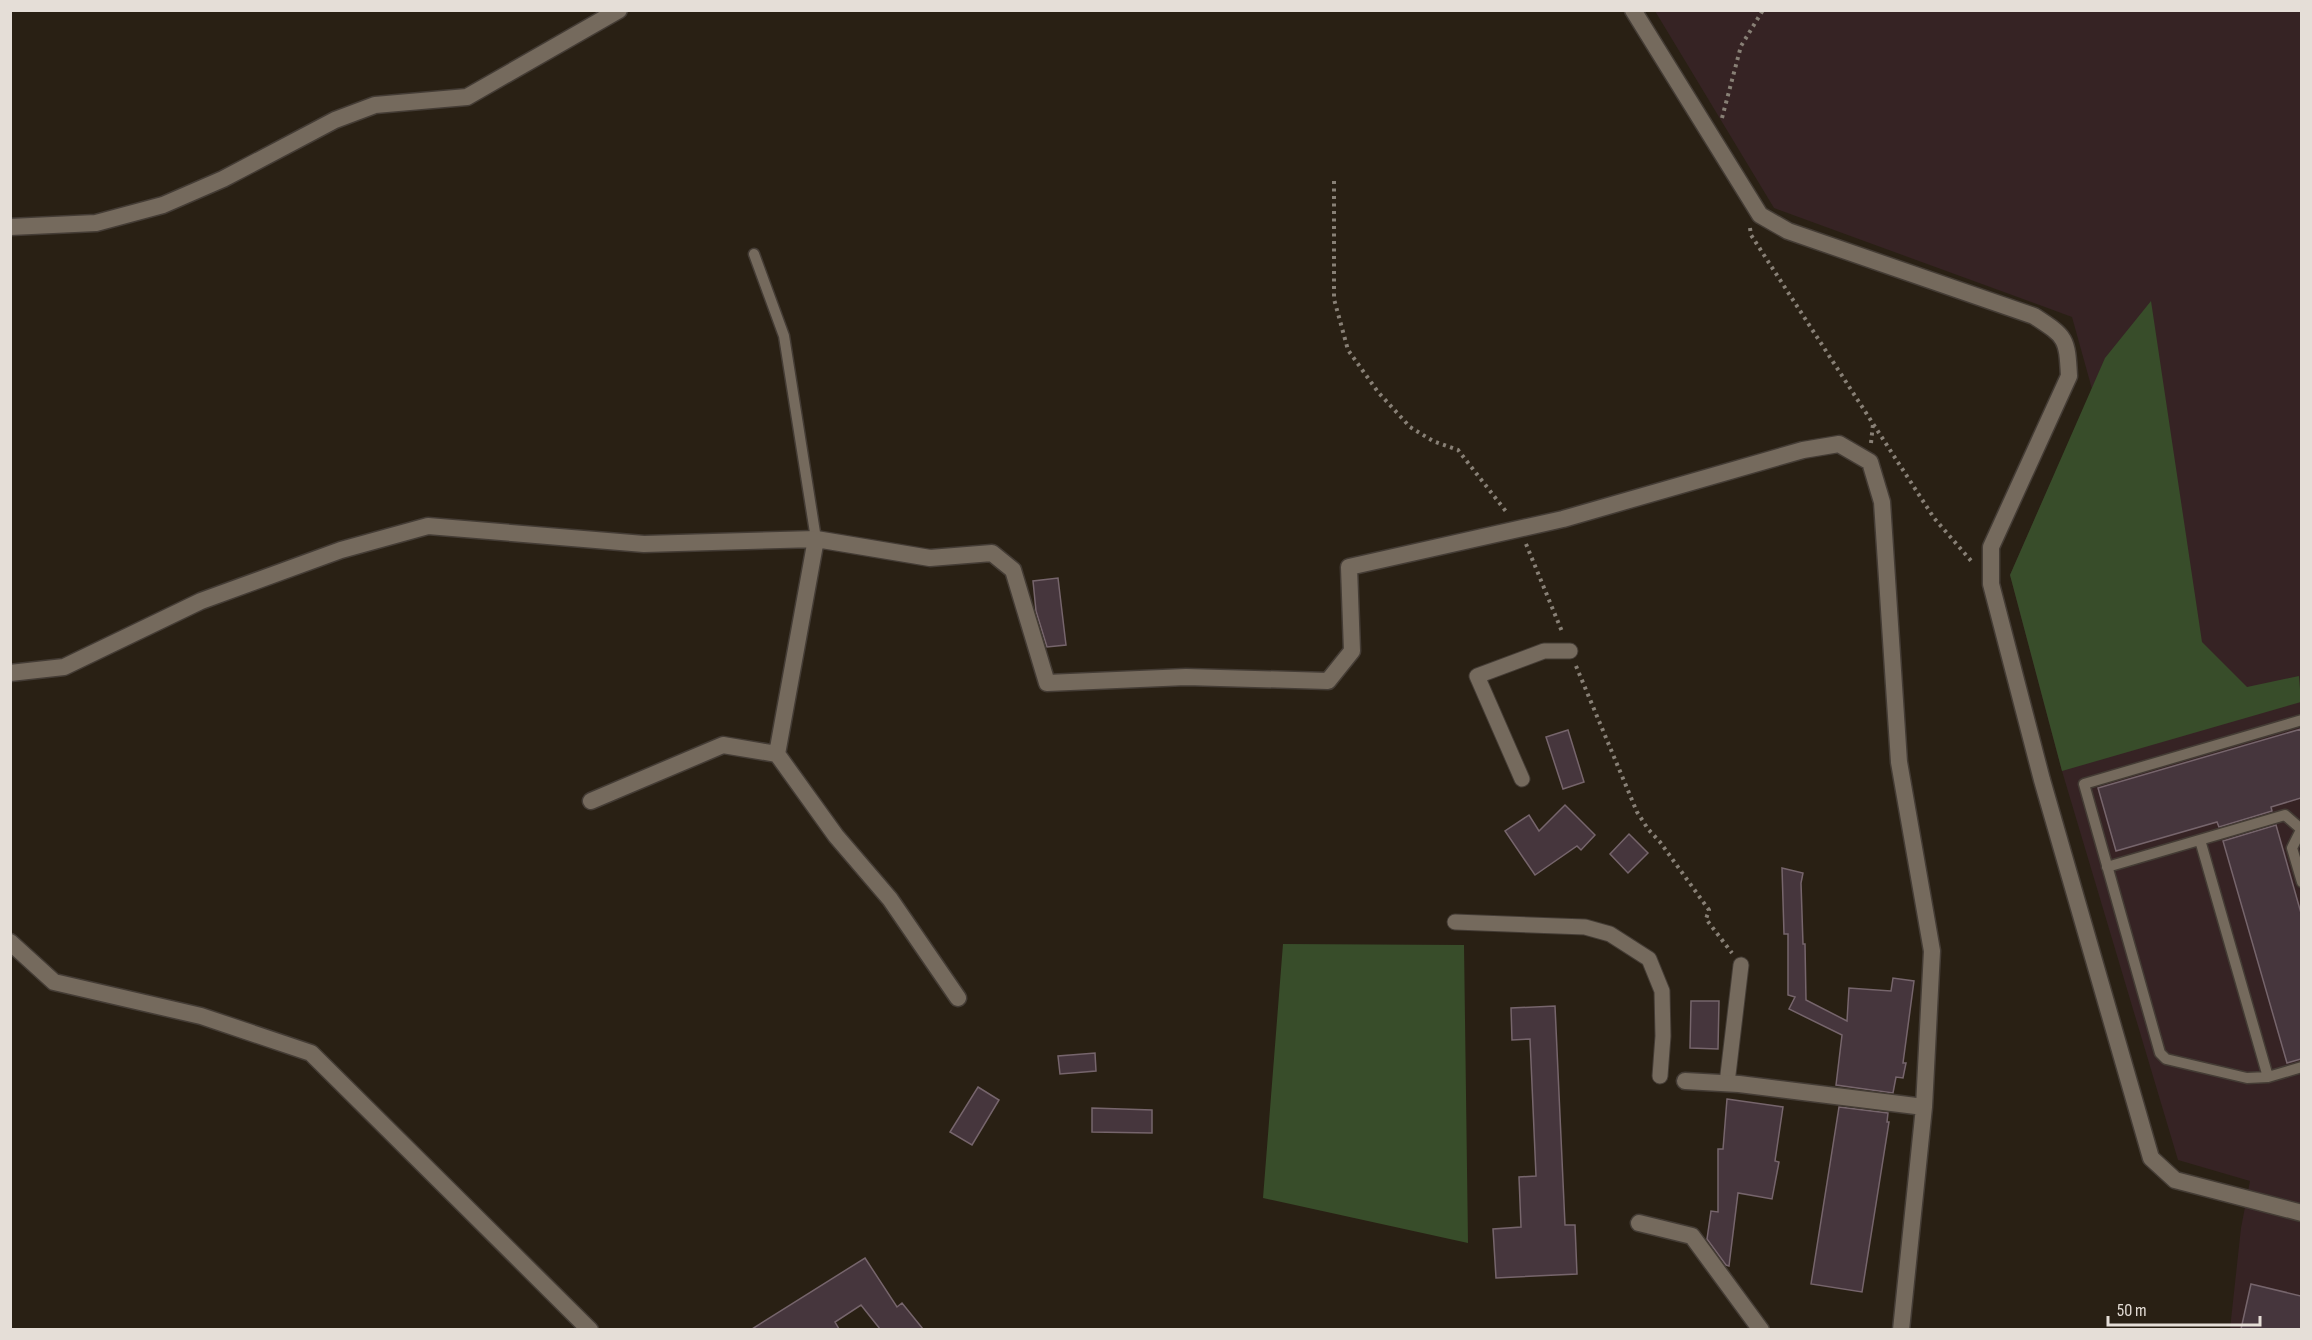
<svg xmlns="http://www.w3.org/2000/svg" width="2312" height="1340" font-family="'Sofia Sans Condensed',sans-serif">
	<rect width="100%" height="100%" fill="#292014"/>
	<path fill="#362324" d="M 1655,11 L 2301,11 L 2301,1329 L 2230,1329 L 2241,1228 L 2250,1181 L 2178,1160 L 2062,771 L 2010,575 L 2092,389 L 2072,317 L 1774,208 Z"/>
	<path fill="#384d2a" d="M 2151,301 L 2202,642 L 2247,687 L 2299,676 L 2301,702 L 2062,771 L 2010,575 L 2105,358 Z
		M 1283,944 L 1464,945 L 1468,1243 L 1263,1198 Z"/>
	<path fill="#46363d" stroke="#76656c" stroke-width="1.5" d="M 1058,578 L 1066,645 L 1047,647 L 1036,611 L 1033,581 Z
		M 2301,729 L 2301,798 L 2271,807 L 2272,811 L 2219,827 L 2217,822 L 2116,851 L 2098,788 Z
		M 1568,730 L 1584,782 L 1563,789 L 1546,737 Z
		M 1565,805 L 1595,835 L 1581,850 L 1577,846 L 1535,875 L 1505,831 L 1529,815 L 1539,831 Z
		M 2276,825 L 2301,913 L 2301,1059 L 2287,1063 L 2223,841 Z
		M 1629,834 L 1648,853 L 1628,873 L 1610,854 Z
		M 1782,868 L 1803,873 L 1801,883 L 1803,944 L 1805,944 L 1806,1000 L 1847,1021 L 1849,988 L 1891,991 L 1893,978 L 1914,981 L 1903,1063 L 1906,1063 L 1903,1078 L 1896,1077 L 1893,1093 L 1836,1085 L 1842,1035 L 1789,1009 L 1795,997 L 1788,995 L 1788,934 L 1784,934 Z
		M 1691,1001 L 1719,1001 L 1718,1049 L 1690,1048 Z
		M 1555,1006 L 1565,1225 L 1575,1225 L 1577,1274 L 1496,1278 L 1493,1229 L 1521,1227 L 1519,1177 L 1536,1176 L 1530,1039 L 1512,1040 L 1511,1008 Z
		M 1095,1053 L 1096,1071 L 1060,1074 L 1058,1056 Z
		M 978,1087 L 999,1100 L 972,1145 L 950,1132 Z
		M 1727,1099 L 1783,1107 L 1775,1161 L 1779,1162 L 1772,1199 L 1738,1193 L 1729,1266 L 1726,1265 L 1707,1239 L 1711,1211 L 1718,1212 L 1718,1149 L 1723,1149 Z
		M 1839,1107 L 1888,1113 L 1887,1122 L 1889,1122 L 1862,1292 L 1811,1284 Z
		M 1092,1108 L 1152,1110 L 1152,1133 L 1092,1132 Z
		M 865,1258 L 897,1307 L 902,1303 L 923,1329 L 880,1329 L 861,1305 L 835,1322 L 839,1329 L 752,1329 Z
		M 2251,1284 L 2301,1296 L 2301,1329 L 2241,1329 Z"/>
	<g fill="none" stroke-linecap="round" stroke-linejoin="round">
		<defs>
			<path id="service" d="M 754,254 L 784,336 L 816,539
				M 2302,720 L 2084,784 L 2160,1053 L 2166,1059 L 2247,1078 L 2268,1077 L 2302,1067
				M 2302,828 L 2292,848 L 2302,882
				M 2200,840 L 2268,1077
				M 2107,867 L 2285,815 L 2301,829"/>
			<path id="pedestrian" d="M 1522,779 L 1477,676 L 1544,651 L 1570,651
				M 1455,922 L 1585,927 L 1610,934 L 1649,959 L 1662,991 L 1663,1036 L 1660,1076
				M 1727,1083 L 1741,965"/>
			<path id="minor" d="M 816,539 L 777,754 L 836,836 L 890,899 L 958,998
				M 10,673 L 64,667 L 201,601 L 341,550 L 428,526 L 644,544 L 816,539 L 930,558 L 992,553 L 1013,570 L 1047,683 L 1186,677 L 1328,681 L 1352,651 L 1349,567 L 1563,519 L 1803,450 L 1839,444 L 1870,462 L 1882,502 L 1899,762 L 1932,951 L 1924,1107 L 1901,1330
				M 591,801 L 723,745 L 777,754
				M 1685,1081 L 1739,1084 L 1924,1107
				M 1639,1223 L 1692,1236 L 1761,1330"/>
			<path id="tertiary" d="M 1633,10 L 1760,215 L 1788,231 L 2034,316 C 2066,337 2067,337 2069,376 L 1991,547 L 1991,584 L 2042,780 L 2151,1158 L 2175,1180 L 2302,1213
				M 10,227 L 96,223 L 163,205 L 223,179 L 335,120 L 375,105 L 467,97 L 619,10
				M 10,942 L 54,982 L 201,1016 L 311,1053 L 590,1330"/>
		</defs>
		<use href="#service" stroke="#443c35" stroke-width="13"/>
		<use href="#pedestrian" stroke="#443c35" stroke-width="17"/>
		<use href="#minor" stroke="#443c35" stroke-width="19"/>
		<use href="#tertiary" stroke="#443c35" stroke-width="19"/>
		<path stroke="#888076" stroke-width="4" stroke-dasharray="3 4.5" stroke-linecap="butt" d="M 1722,118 L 1741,46 L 1763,10
			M 1334,181 L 1334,299 L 1348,350 L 1378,392 L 1410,427 L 1433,441 L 1458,450 L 1508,514
			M 1750,228 L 1751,235 L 1934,518 L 1973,563
			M 1871,443 L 1873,424
			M 1526,544 L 1563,634
			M 1576,666 L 1637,812 L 1648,829 L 1660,842 L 1709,910 L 1706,919 L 1732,953"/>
		<use href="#service" stroke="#756a5d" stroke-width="10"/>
		<use href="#pedestrian" stroke="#756a5d" stroke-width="15"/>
		<use href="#minor" stroke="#756a5d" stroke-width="16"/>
		<use href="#tertiary" stroke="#756a5d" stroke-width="16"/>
	</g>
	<rect width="2312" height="1340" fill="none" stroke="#e5ded7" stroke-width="24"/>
	<path d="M2108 1316v9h152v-9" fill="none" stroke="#e5ded7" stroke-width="3"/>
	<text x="2117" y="1316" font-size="18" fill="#e5ded7" stroke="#292014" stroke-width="4.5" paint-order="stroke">50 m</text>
</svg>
